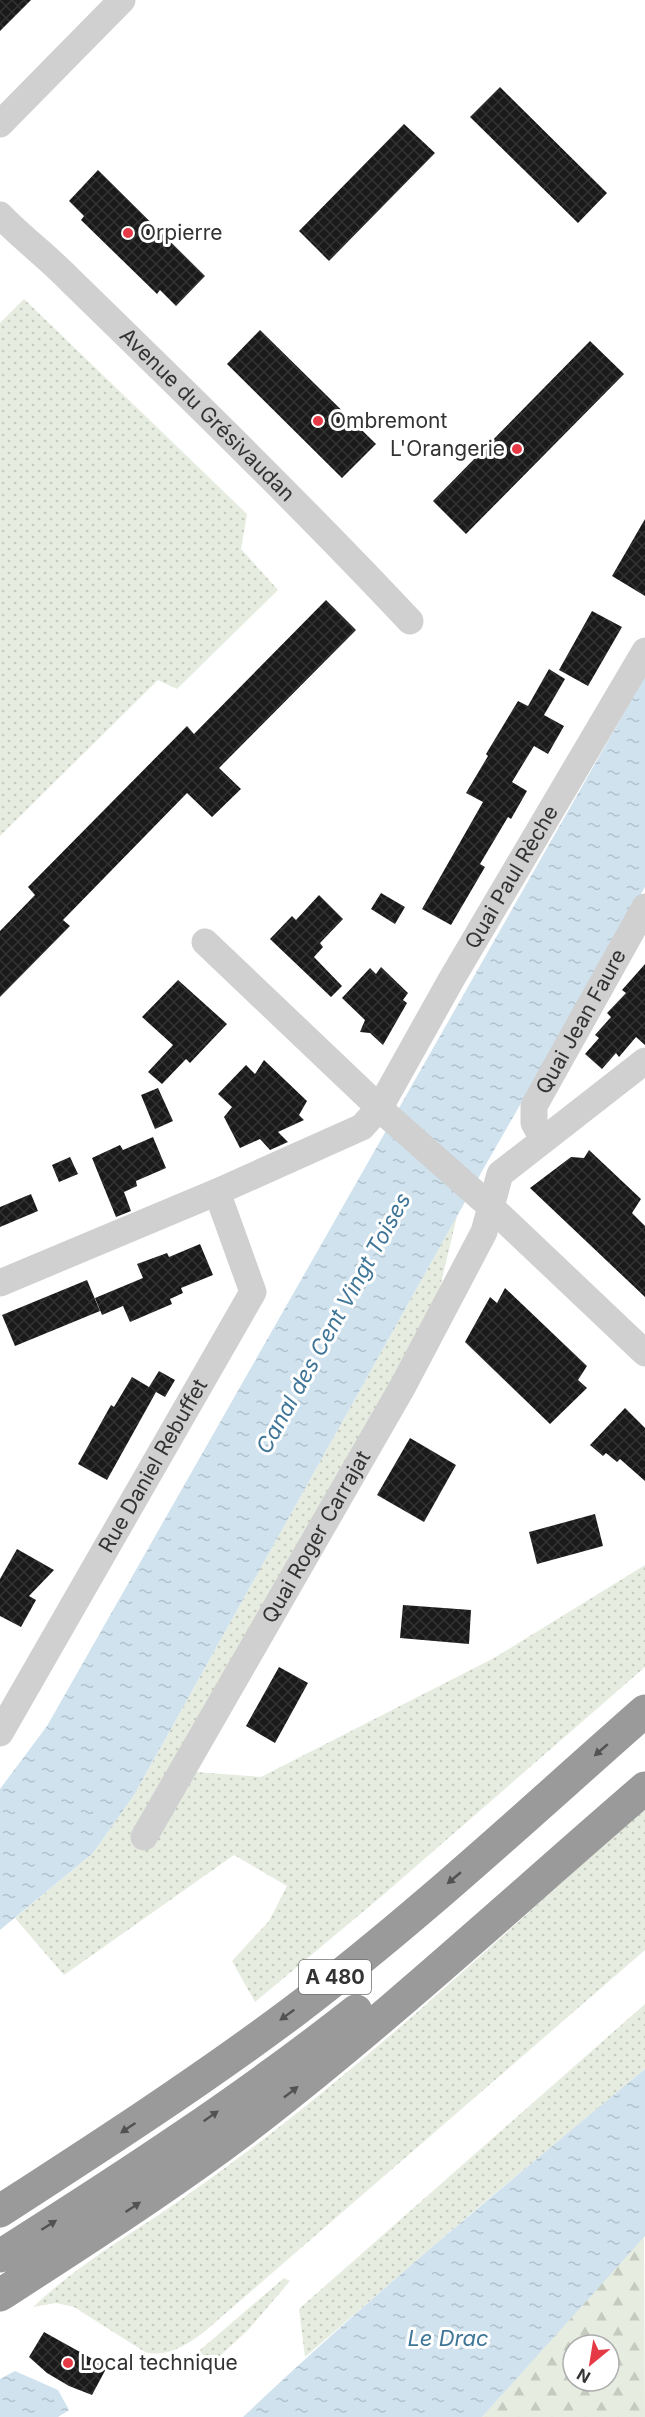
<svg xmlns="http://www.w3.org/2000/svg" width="645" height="2417" font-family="Inter,sans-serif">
	<defs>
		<pattern id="green-dots" width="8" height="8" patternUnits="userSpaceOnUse" patternTransform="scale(1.5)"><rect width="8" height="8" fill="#e6ecdf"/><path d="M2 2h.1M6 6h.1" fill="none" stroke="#c6cbc0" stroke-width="1.8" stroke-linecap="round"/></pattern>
		<pattern id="forest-firs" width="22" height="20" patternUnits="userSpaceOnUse" patternTransform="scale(1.5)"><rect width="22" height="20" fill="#e6ecdf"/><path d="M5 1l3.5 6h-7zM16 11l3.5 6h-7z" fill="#c6cbc0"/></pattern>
		<pattern id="water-ripples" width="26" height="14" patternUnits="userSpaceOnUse" patternTransform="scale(1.5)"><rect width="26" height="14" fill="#cfe2ee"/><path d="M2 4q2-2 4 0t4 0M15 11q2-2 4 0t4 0" fill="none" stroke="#b2c2cd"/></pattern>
		<pattern id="building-cross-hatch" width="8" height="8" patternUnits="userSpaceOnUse" patternTransform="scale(1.5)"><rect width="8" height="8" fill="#1a1a1a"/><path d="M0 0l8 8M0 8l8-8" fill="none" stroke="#333"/></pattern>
	</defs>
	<rect width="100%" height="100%" fill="#fff"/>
	<path fill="url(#green-dots)" d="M 24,299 L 247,514 L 241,549 L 278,590 L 177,689 L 158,680 L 0,836 L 0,323 Z
		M 457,1216 L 438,1296 L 182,1771 L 261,1777 L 494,1658 L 645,1565 L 645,1667 L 383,1895 L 255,2002 L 232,1961 L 269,1921 L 287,1886 L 234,1855 L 64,1975 L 15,1918 L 93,1853 L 134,1795 Z
		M 645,1808 L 645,1950 L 204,2332 C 186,2345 168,2358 145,2352 L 74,2307 L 56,2303 L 33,2307 C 70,2272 114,2244 157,2216 C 198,2188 239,2158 278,2128 C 406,2028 524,1915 645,1808 Z
		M 645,2004 L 645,2069 L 475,2210 L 305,2357 L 299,2309 Z
		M 284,2278 L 290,2281 L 248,2330 L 211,2364 L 199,2351 Z"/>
	<path fill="url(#forest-firs)" fill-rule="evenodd" d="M 644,2236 L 645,2417 L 482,2417 ZM 573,2345 L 609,2345 L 609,2381 L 573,2381 Z"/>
	<path fill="url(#water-ripples)" d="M 645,676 L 645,887 L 485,1166 L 134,1795 L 93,1853 L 0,1930 L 0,1789 L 47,1726 Z
		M 645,2069 L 645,2236 L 482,2417 L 243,2417 C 371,2295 509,2182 645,2069 Z
		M 15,2371 L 58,2390 L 69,2410 L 58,2417 L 0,2417 L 0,2379 Z"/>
	<path fill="url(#building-cross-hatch)" d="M 0,0 L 31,0 L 0,31 Z
		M 500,87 L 607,193 L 578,223 L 470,117 Z
		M 404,124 L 435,153 L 329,261 L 299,231 Z
		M 98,170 L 205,276 L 176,306 L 160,290 L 157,294 L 81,220 L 84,216 L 69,201 Z
		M 260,330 L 376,444 L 342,478 L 227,364 Z
		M 590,341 L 624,374 L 466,534 L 433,501 Z
		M 645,519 L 645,596 L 612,576 Z
		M 326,600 L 356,630 L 219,768 L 241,789 L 212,817 L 187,793 L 63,920 L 70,926 L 0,997 L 0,931 L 35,895 L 28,887 L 187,726 L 194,734 Z
		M 592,611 L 622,627 L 588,686 L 559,670 Z
		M 549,669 L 565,679 L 544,715 L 564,726 L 548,754 L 534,746 L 512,782 L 527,791 L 511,819 L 508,817 L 480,864 L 485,867 L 451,925 L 422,909 L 483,802 L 466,793 L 488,756 L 486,754 L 518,701 L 528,706 Z
		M 381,893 L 405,907 L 395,924 L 371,909 Z
		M 319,895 L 343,919 L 320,943 L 323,947 L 314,957 L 342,986 L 331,997 L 270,939 L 292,916 L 296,920 Z
		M 645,964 L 645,1045 L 636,1037 L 619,1057 L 616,1053 L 602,1069 L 585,1054 L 599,1038 L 595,1035 L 611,1017 L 607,1013 L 626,993 L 622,990 Z
		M 381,967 L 408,993 L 403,1000 L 407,1003 L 383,1045 L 370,1033 L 360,1032 L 365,1020 L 342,998 L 370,968 L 376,974 Z
		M 178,980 L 227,1024 L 190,1063 L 186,1059 L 162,1084 L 148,1072 L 173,1045 L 142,1017 Z
		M 264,1060 L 307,1101 L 299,1115 L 304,1120 L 278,1132 L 288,1142 L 270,1150 L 260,1139 L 240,1148 L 224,1117 L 232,1107 L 218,1094 L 246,1065 L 255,1074 Z
		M 158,1088 L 173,1121 L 155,1129 L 141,1095 Z
		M 153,1137 L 166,1168 L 136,1181 L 137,1186 L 124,1192 L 131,1211 L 116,1217 L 92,1158 L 120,1145 L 123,1150 Z
		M 589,1150 L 641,1199 L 632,1213 L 645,1226 L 645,1297 L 530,1188 L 571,1157 L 584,1158 Z
		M 70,1157 L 78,1174 L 59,1182 L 52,1165 Z
		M 31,1194 L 38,1211 L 0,1227 L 0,1207 Z
		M 200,1244 L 213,1275 L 181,1288 L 183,1293 L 170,1299 L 172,1304 L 130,1322 L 123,1306 L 102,1315 L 95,1298 L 143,1278 L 137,1264 L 167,1253 L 169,1257 Z
		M 87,1280 L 100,1311 L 15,1346 L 2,1315 Z
		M 505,1288 L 587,1366 L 578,1380 L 587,1388 L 550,1424 L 465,1342 L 490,1297 L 497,1303 Z
		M 159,1371 L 175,1380 L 165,1397 L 156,1392 L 107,1480 L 78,1464 L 111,1405 L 114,1407 L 132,1377 L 149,1387 Z
		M 625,1408 L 645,1428 L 645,1481 L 620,1459 L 617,1462 L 606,1453 L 603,1456 L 590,1445 Z
		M 410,1438 L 456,1465 L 424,1522 L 377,1495 Z
		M 595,1514 L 603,1546 L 537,1564 L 529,1532 Z
		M 17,1549 L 54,1570 L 29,1596 L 36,1600 L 21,1627 L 0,1616 L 0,1579 Z
		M 403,1605 L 471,1610 L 469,1644 L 400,1638 Z
		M 279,1667 L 308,1683 L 275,1743 L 246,1726 Z
		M 44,2332 L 107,2367 L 92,2395 L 69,2386 L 47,2373 L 29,2357 Z"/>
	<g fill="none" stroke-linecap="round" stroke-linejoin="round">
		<g stroke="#d0d0d0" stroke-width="27">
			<path d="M 0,124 L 122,0"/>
			<path id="s1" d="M 0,215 C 22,238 48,257 70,280 C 185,392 300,504 410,621"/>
			<path d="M 205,942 L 389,1117 L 492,1208 L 645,1353"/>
			<path id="s2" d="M 543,1139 L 534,1123 L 534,1106 L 645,907"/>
			<path id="s3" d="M 0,1283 L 217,1192 L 362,1127 L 380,1107 L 451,980 L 645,651"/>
			<path id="s4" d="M 0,1733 L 253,1292 L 217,1192"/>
			<path id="s5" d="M 144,1837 L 403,1386 L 484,1232 L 500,1174 L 645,1061"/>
		</g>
		<path stroke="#9a9a9a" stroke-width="33" d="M 0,2211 C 99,2147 198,2083 293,2012 C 416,1919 529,1813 645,1711
			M 0,2256 C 122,2179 243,2100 356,2011
			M 0,2295 C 85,2240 171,2185 251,2124 C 388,2018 514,1901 645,1788"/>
	</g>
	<defs><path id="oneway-solid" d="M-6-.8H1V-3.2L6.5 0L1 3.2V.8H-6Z" transform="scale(1.5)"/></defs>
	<g fill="#525252">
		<use href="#oneway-solid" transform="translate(601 1750) rotate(139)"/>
		<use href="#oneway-solid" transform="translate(454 1878) rotate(140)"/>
		<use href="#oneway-solid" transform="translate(287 2015) rotate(144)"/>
		<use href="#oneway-solid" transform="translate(291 2092) rotate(-38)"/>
		<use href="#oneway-solid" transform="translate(211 2116) rotate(-35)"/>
		<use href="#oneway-solid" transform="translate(128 2128) rotate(146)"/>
		<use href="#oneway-solid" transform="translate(133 2207) rotate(-34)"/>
		<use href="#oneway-solid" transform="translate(49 2225) rotate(-32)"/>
	</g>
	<g fill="#e63946" stroke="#fff" stroke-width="2">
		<circle cx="128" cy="233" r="6"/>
		<circle cx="318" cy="421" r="6"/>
		<circle cx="517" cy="449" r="6"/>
		<circle cx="68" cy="2363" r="6"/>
	</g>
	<g text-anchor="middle" stroke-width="6" stroke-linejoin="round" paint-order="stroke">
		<rect fill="#fff" stroke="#707070" stroke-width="1.5" x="299" y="1960" width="72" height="34" rx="4.5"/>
		<g font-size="20" font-weight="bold" fill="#333">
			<text x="335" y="1984">A 480</text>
		</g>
		<g font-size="21" fill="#333" stroke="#fff" text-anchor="start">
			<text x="140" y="240">Orpierre</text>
			<text x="330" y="428">Ombremont</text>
			<text x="505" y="456" text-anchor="end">L'Orangerie</text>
			<text x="80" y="2370">Local technique</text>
		</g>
		<g font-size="21" fill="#333" stroke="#fff">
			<text dy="7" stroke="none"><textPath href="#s1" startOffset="288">Avenue du Grésivaudan</textPath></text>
			<text dy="7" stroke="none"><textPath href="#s3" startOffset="686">Quai Paul Rèche</textPath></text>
			<text dy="7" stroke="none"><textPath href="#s2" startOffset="132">Quai Jean Faure</textPath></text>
			<text dy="7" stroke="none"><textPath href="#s4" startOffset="308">Rue Daniel Rebuffet</textPath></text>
			<text dy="7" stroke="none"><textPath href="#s5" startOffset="346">Quai Roger Carrajat</textPath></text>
		</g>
		<g font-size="22" font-style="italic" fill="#3f7597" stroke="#fff">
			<text transform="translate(333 1323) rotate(-61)" y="8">Canal des Cent Vingt Toises</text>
			<text x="448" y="2346">Le Drac</text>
		</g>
	</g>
	<g transform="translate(591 2363) rotate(210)"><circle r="28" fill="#ffffff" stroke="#adadad" stroke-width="1.5"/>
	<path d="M0-4.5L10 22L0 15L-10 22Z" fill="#e63946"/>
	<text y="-9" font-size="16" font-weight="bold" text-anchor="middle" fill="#333333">N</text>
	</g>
</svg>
